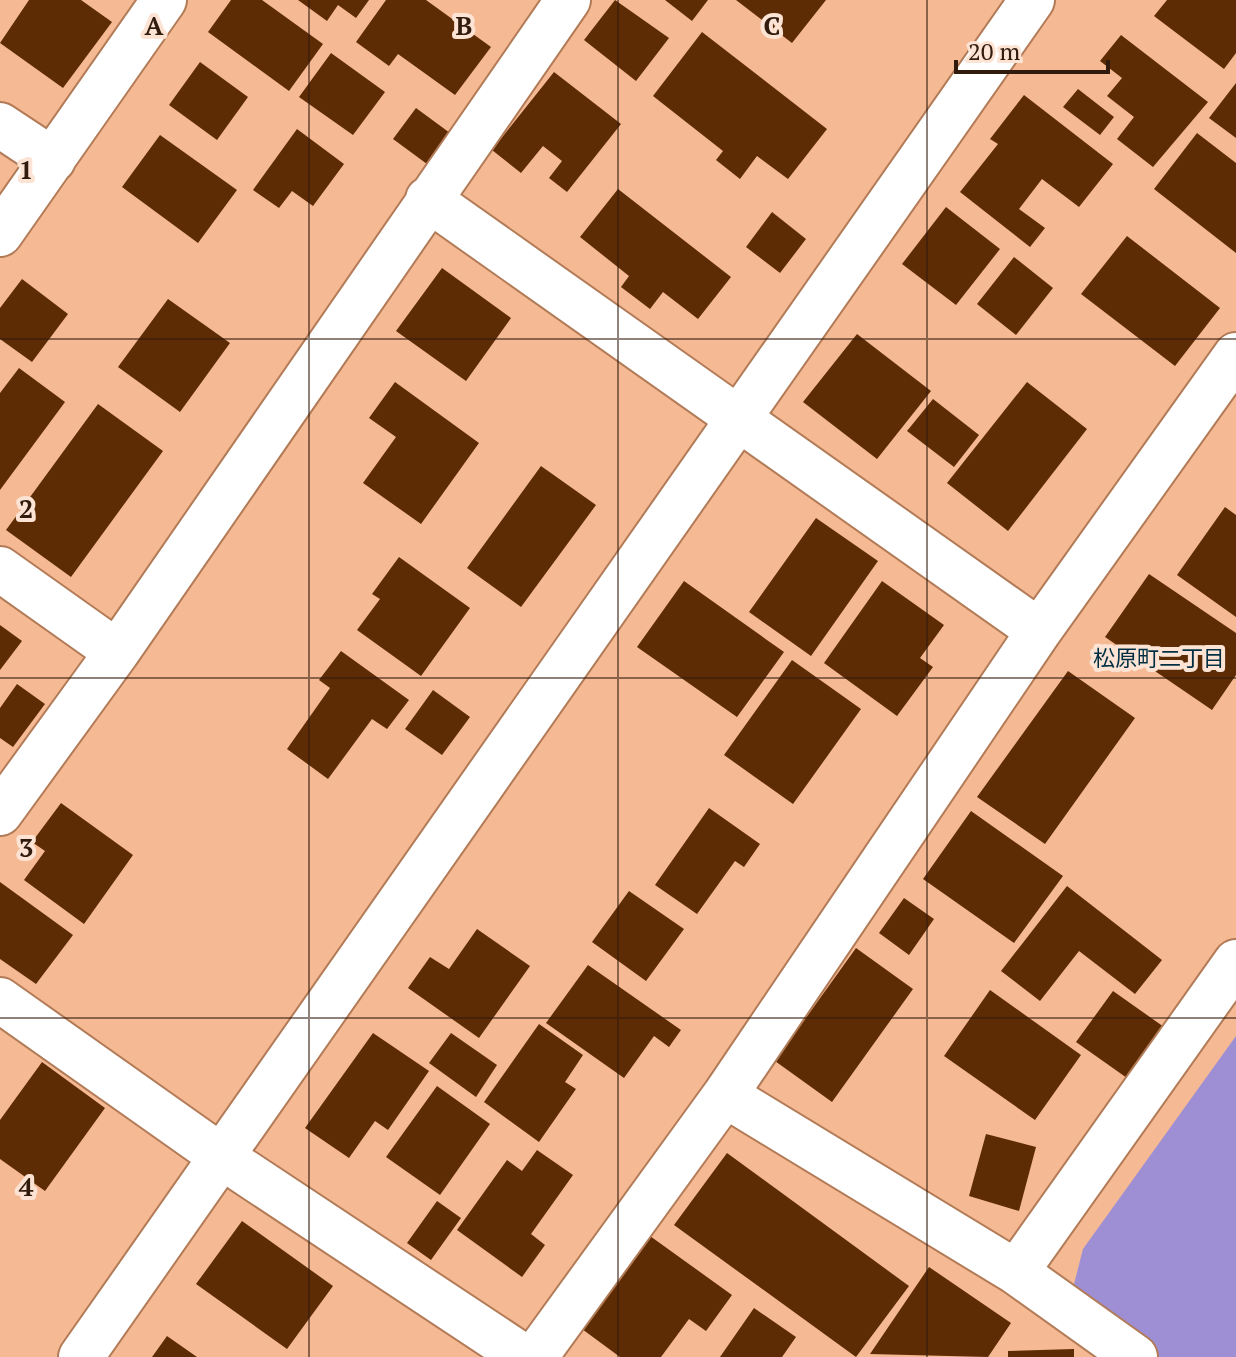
<svg xmlns="http://www.w3.org/2000/svg" width="1236" height="1357" font-family="'PT Serif','Noto Sans JP',serif">
	<rect width="100%" height="100%" fill="#f5b994"/>
	<path fill="#9e8fd5" d="M 1236,1036 L 1236,1357 L 1157,1357 L 1071,1296 L 1083,1249 Z"/>
	<path fill="#5d2c05" d="M 29,0 L 81,0 L 112,22 L 63,88 L 0,43 Z
		M 231,0 L 262,0 L 323,44 L 289,91 L 208,32 Z
		M 298,0 L 369,0 L 356,18 L 338,5 L 327,21 Z
		M 386,0 L 426,0 L 491,47 L 455,95 L 398,54 L 389,66 L 356,42 Z
		M 615,0 L 669,38 L 636,81 L 584,40 Z
		M 665,0 L 708,0 L 692,21 Z
		M 736,0 L 826,0 L 792,43 Z
		M 1167,0 L 1236,0 L 1236,53 L 1224,69 L 1154,16 Z
		M 702,32 L 827,129 L 788,179 L 757,156 L 740,179 L 716,160 L 723,151 L 653,96 Z
		M 1121,35 L 1208,102 L 1153,167 L 1117,139 L 1134,117 L 1107,96 L 1122,78 L 1100,61 Z
		M 331,53 L 385,92 L 353,135 L 299,97 Z
		M 200,62 L 248,97 L 217,140 L 169,105 Z
		M 554,72 L 621,124 L 567,192 L 549,178 L 562,161 L 543,146 L 521,173 L 492,150 Z
		M 1236,83 L 1236,138 L 1209,118 Z
		M 1078,89 L 1114,117 L 1100,135 L 1063,107 Z
		M 1024,95 L 1113,164 L 1079,207 L 1042,179 L 1019,209 L 1045,228 L 1030,247 L 960,192 L 998,144 L 990,139 Z
		M 416,108 L 450,133 L 427,164 L 393,139 Z
		M 297,129 L 344,164 L 313,206 L 292,191 L 279,208 L 253,190 Z
		M 1197,133 L 1236,163 L 1236,253 L 1154,189 Z
		M 160,135 L 237,190 L 198,243 L 122,187 Z
		M 618,189 L 731,277 L 698,319 L 663,292 L 650,309 L 621,287 L 629,276 L 580,237 Z
		M 946,207 L 1000,249 L 956,305 L 902,264 Z
		M 772,212 L 806,239 L 780,273 L 746,247 Z
		M 1127,236 L 1220,308 L 1175,366 L 1081,294 Z
		M 1014,257 L 1053,288 L 1016,335 L 977,304 Z
		M 442,268 L 511,318 L 466,381 L 396,331 Z
		M 22,279 L 68,314 L 32,362 L 0,339 L 0,308 Z
		M 168,299 L 230,343 L 180,412 L 118,367 Z
		M 857,334 L 931,391 L 877,459 L 803,402 Z
		M 19,368 L 65,402 L 0,490 L 0,393 Z
		M 395,382 L 479,443 L 421,524 L 363,483 L 396,437 L 369,418 Z
		M 1027,382 L 1087,429 L 1008,531 L 947,483 Z
		M 933,399 L 979,435 L 954,467 L 907,431 Z
		M 98,404 L 163,451 L 71,577 L 6,530 Z
		M 541,466 L 596,505 L 521,607 L 467,568 Z
		M 1225,507 L 1236,515 L 1236,617 L 1177,575 Z
		M 816,518 L 878,561 L 811,656 L 749,612 Z
		M 399,557 L 470,608 L 421,676 L 357,630 L 380,599 L 372,594 Z
		M 1149,574 L 1236,633 L 1236,675 L 1212,710 L 1105,637 Z
		M 684,581 L 784,652 L 737,717 L 637,647 Z
		M 882,581 L 944,625 L 920,658 L 933,667 L 897,716 L 824,663 Z
		M 0,625 L 22,641 L 0,670 Z
		M 341,651 L 409,700 L 387,729 L 372,719 L 328,779 L 287,749 L 330,688 L 319,680 Z
		M 792,660 L 861,709 L 793,804 L 724,755 Z
		M 1068,671 L 1135,718 L 1045,844 L 977,797 Z
		M 17,684 L 45,704 L 13,747 L 0,738 L 0,708 Z
		M 433,690 L 470,717 L 442,755 L 405,729 Z
		M 61,803 L 133,855 L 84,924 L 24,880 L 45,851 L 32,842 Z
		M 709,808 L 760,844 L 744,867 L 735,861 L 697,914 L 655,885 Z
		M 971,811 L 1063,876 L 1014,943 L 923,879 Z
		M 0,882 L 73,935 L 36,984 L 0,959 Z
		M 1067,886 L 1162,960 L 1135,994 L 1079,951 L 1040,1001 L 1001,971 Z
		M 629,891 L 684,929 L 646,981 L 592,942 Z
		M 904,898 L 934,919 L 909,955 L 879,933 Z
		M 477,929 L 530,966 L 479,1038 L 408,988 L 430,957 L 449,969 Z
		M 856,948 L 913,989 L 832,1102 L 775,1061 Z
		M 588,965 L 681,1030 L 669,1047 L 654,1036 L 624,1078 L 546,1023 Z
		M 990,990 L 1081,1055 L 1035,1120 L 944,1056 Z
		M 1113,991 L 1164,1027 L 1127,1078 L 1076,1042 Z
		M 539,1024 L 583,1055 L 565,1082 L 576,1089 L 539,1142 L 484,1102 Z
		M 373,1033 L 429,1071 L 388,1130 L 375,1121 L 349,1158 L 305,1128 Z
		M 451,1033 L 497,1065 L 476,1097 L 429,1063 Z
		M 42,1062 L 105,1108 L 45,1191 L 0,1159 L 0,1120 Z
		M 437,1086 L 490,1124 L 440,1195 L 386,1157 Z
		M 986,1134 L 1036,1147 L 1019,1211 L 969,1196 Z
		M 537,1150 L 573,1175 L 531,1234 L 545,1245 L 522,1277 L 457,1230 L 507,1160 L 522,1171 Z
		M 727,1153 L 909,1286 L 856,1357 L 674,1225 Z
		M 437,1201 L 461,1218 L 431,1260 L 407,1243 Z
		M 242,1221 L 333,1286 L 287,1349 L 196,1284 Z
		M 650,1236 L 732,1295 L 706,1331 L 689,1319 L 661,1357 L 620,1357 L 582,1329 Z
		M 929,1267 L 1011,1323 L 988,1357 L 870,1354 Z
		M 754,1308 L 796,1337 L 782,1357 L 720,1357 Z
		M 167,1336 L 197,1357 L 152,1357 Z
		M 1074,1349 L 1074,1357 L 1008,1357 L 1008,1351 Z"/>
	<g fill="none" stroke-linecap="round" stroke-linejoin="round">
		<defs>
			<path id="minor" d="M 0,125 L 53,160
				M 428,199 L 1039,631
				M 0,234 L 164,0
				M 0,569 L 117,652
				M 0,813 L 117,652 L 568,0
				M 0,1000 L 222,1157 L 524,1357
				M 725,1095 L 1016,1272 L 1135,1357
				M 1016,1272 L 1236,962
				M 535,1357 L 725,1095 L 1039,631 L 1236,355"/>
			<path id="tertiary" d="M 81,1357 L 1032,0"/>
		</defs>
		<use href="#minor" stroke="#b27b57" stroke-width="48"/>
		<use href="#tertiary" stroke="#b27b57" stroke-width="48"/>
		<use href="#minor" stroke="#fff" stroke-width="44"/>
		<use href="#tertiary" stroke="#fff" stroke-width="44"/>
	</g>
	<path fill="none" stroke="#311b0c" stroke-width="2" stroke-opacity="0.55" d="M 309,0 L 309,1357M 618,0 L 618,1357M 927,0 L 927,1357M 0,339 L 1236,339M 0,678 L 1236,678M 0,1018 L 1236,1018"/>
	<g text-anchor="middle" stroke-width="8" stroke-linejoin="round" paint-order="stroke">
		<g font-size="22" fill="#002f43" stroke="#fce3d4">
			<text x="1159" y="666">松原町二丁目</text>
		</g>
	</g>
	<g font-size="26" text-anchor="middle" font-weight="bold" fill="#311b0c" stroke="#fce3d4" stroke-width="8" stroke-linejoin="round" paint-order="stroke">
		<text x="154" y="35">A</text>
		<text x="464" y="35">B</text>
		<text x="772" y="35">C</text>
		<text x="26" y="179">1</text>
		<text x="26" y="518">2</text>
		<text x="26" y="857">3</text>
		<text x="26" y="1196">4</text>
	</g>
	<path d="M956 60v12h152v-12" fill="none" stroke="#311b0c" stroke-width="4"/>
	<text x="968" y="60" font-size="24" fill="#311b0c" stroke="#fce3d4" stroke-width="6" paint-order="stroke">20 m</text>
</svg>
